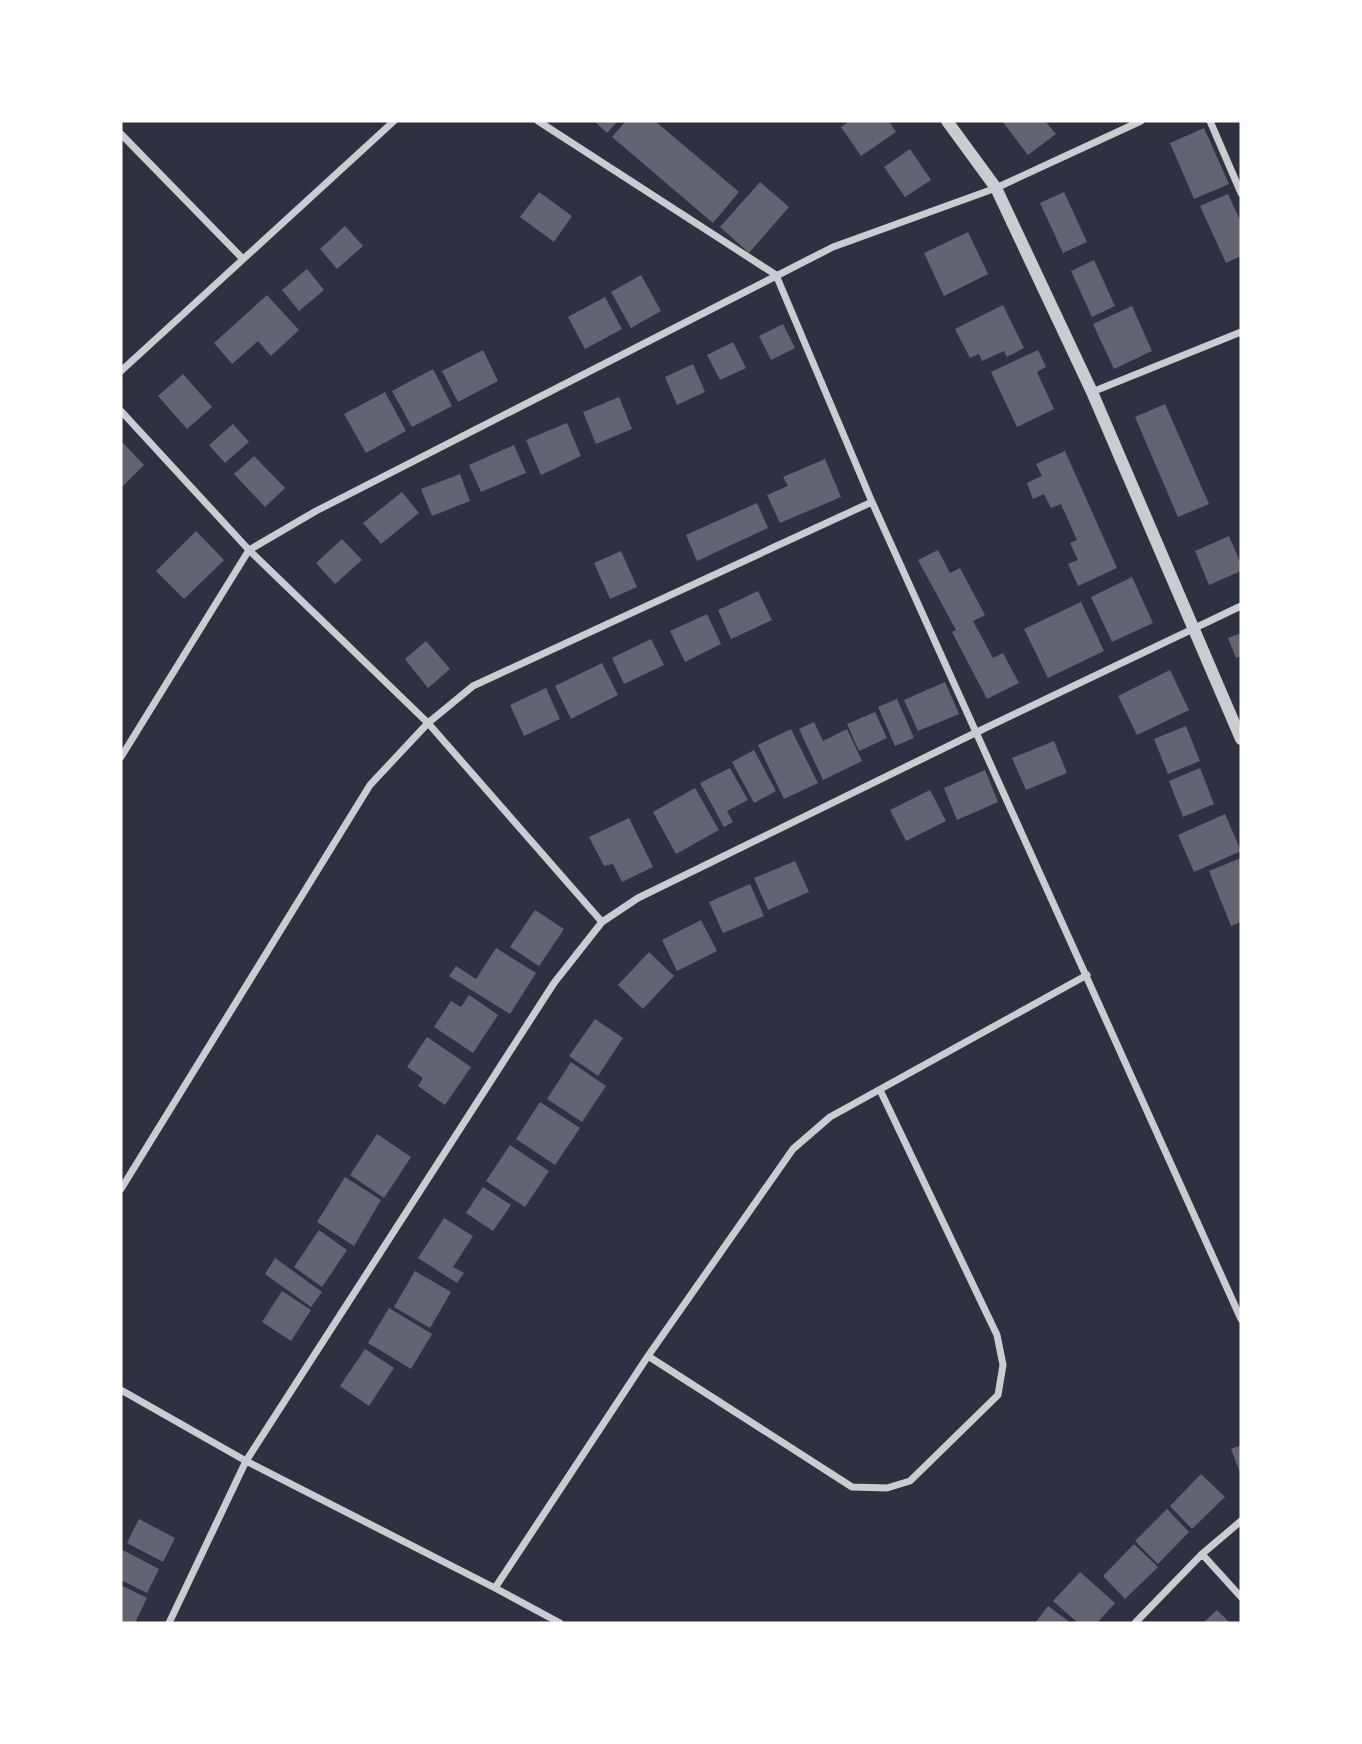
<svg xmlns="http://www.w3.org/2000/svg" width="1362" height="1744" font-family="'Titillium Web',sans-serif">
	<rect width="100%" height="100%" fill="#2d3142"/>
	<path fill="#626471" d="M 594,121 L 618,121 L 607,133 Z
		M 626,121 L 655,121 L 739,192 L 713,223 L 612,137 Z
		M 850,121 L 889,121 L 896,132 L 861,156 L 841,127 Z
		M 1002,121 L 1045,121 L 1056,134 L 1028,155 Z
		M 1204,128 L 1229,184 L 1194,199 L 1170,143 Z
		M 910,149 L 931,180 L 905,197 L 884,167 Z
		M 760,182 L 789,207 L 749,253 L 720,227 Z
		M 539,192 L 572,216 L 554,242 L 520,217 Z
		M 1064,192 L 1087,242 L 1063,253 L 1040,203 Z
		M 1228,194 L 1241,222 L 1241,256 L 1226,263 L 1200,206 Z
		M 345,226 L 363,246 L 337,269 L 320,249 Z
		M 968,232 L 988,274 L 944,296 L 924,253 Z
		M 1094,260 L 1115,306 L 1092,317 L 1071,271 Z
		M 307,269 L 324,290 L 299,311 L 282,290 Z
		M 641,275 L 661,311 L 631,328 L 611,292 Z
		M 267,295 L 299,330 L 271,356 L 258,341 L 232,364 L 214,343 Z
		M 605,297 L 622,329 L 585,349 L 568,317 Z
		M 1003,305 L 1024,348 L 1007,357 L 1004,351 L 982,361 L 979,354 L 970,358 L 955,329 Z
		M 1132,306 L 1152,351 L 1114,369 L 1093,324 Z
		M 783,324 L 795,348 L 771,360 L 759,336 Z
		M 733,342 L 746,368 L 720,380 L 707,355 Z
		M 483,350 L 498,381 L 458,402 L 442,371 Z
		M 1038,350 L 1046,367 L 1037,372 L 1054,409 L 1017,427 L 991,372 Z
		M 693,364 L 705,392 L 677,405 L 665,377 Z
		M 433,369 L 452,406 L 412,427 L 392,391 Z
		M 183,374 L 212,407 L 187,429 L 158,396 Z
		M 385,392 L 406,431 L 366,453 L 344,414 Z
		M 619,397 L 632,429 L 596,444 L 583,412 Z
		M 1165,404 L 1209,504 L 1178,517 L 1135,417 Z
		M 567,423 L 581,456 L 541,475 L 526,440 Z
		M 233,424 L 249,442 L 225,463 L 209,445 Z
		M 121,441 L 144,465 L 121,488 Z
		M 514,445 L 526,473 L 481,492 L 469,465 Z
		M 1065,451 L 1117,568 L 1078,586 L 1068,564 L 1078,560 L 1070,543 L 1077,540 L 1061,504 L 1051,508 L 1044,494 L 1033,499 L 1027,483 L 1042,476 L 1036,464 Z
		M 254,456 L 285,488 L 265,507 L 234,474 Z
		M 825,459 L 841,497 L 780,523 L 767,495 L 788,486 L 783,477 Z
		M 460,474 L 470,501 L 432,516 L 421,489 Z
		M 402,492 L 419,513 L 381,544 L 363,523 Z
		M 757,503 L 768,528 L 697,561 L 686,535 Z
		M 196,531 L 224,560 L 184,599 L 156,571 Z
		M 1229,536 L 1241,564 L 1241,571 L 1209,585 L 1195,551 Z
		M 342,539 L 362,560 L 335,584 L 316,563 Z
		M 938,550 L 950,573 L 960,568 L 985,615 L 973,621 L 993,658 L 1003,653 L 1019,683 L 987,699 L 952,632 L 956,630 L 918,560 Z
		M 621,551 L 637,587 L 610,599 L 594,563 Z
		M 1132,577 L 1153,623 L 1112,642 L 1091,597 Z
		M 758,591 L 772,620 L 731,639 L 718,610 Z
		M 1081,602 L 1104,651 L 1048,678 L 1024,629 Z
		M 707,614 L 721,644 L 685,662 L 670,631 Z
		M 1241,633 L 1241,656 L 1236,658 L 1228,638 Z
		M 651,639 L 664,665 L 624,684 L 612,658 Z
		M 426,641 L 450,669 L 428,688 L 405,659 Z
		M 602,663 L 618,695 L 571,719 L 555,686 Z
		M 1170,670 L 1189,710 L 1137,735 L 1118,696 Z
		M 945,682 L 959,714 L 918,731 L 904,700 Z
		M 546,688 L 560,719 L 524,736 L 510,705 Z
		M 897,699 L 914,738 L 895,746 L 878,707 Z
		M 875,712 L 887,738 L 859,751 L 847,724 Z
		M 814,722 L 823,741 L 847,729 L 862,761 L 823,780 L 799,729 Z
		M 1186,726 L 1200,761 L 1168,774 L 1154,739 Z
		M 791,729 L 818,783 L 784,799 L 758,745 Z
		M 1054,741 L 1067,773 L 1026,790 L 1012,758 Z
		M 754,750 L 776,791 L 754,803 L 732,762 Z
		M 730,768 L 748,800 L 727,811 L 733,822 L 724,827 L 700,783 Z
		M 1200,768 L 1214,804 L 1183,817 L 1169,781 Z
		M 985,770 L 998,802 L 957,820 L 944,788 Z
		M 695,788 L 719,830 L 676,854 L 653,812 Z
		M 930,790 L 946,821 L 906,841 L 890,810 Z
		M 1225,814 L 1241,851 L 1194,872 L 1178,835 Z
		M 629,818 L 653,867 L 622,882 L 613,864 L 604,866 L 589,837 Z
		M 1241,858 L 1241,922 L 1231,926 L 1209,871 Z
		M 795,861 L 809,892 L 768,910 L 754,878 Z
		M 750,884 L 764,916 L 723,933 L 709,902 Z
		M 535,910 L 564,929 L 539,966 L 510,947 Z
		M 701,920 L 717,951 L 677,971 L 662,940 Z
		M 496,948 L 536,973 L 510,1014 L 449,976 L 456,966 L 476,979 Z
		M 649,952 L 674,976 L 643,1009 L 618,985 Z
		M 469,995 L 498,1015 L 473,1053 L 434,1027 L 451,1001 L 461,1007 Z
		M 595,1019 L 623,1038 L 598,1076 L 569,1056 Z
		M 427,1037 L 471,1067 L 445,1105 L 418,1086 L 423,1078 L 407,1067 Z
		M 571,1062 L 606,1086 L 582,1122 L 547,1099 Z
		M 540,1102 L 580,1128 L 555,1165 L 516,1139 Z
		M 377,1134 L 411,1157 L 384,1198 L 350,1175 Z
		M 510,1145 L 549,1171 L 525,1207 L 486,1181 Z
		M 345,1177 L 381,1200 L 354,1246 L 317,1222 Z
		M 483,1187 L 511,1205 L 493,1231 L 466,1213 Z
		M 444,1218 L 473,1236 L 453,1267 L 464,1273 L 457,1283 L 418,1258 Z
		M 319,1230 L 347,1250 L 322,1287 L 294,1267 Z
		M 275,1258 L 322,1292 L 311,1307 L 265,1274 Z
		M 415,1271 L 451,1292 L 430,1328 L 394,1307 Z
		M 282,1291 L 311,1310 L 291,1341 L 262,1322 Z
		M 389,1308 L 432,1334 L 411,1369 L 368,1343 Z
		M 365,1349 L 394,1368 L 369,1406 L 340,1386 Z
		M 1241,1445 L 1241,1475 L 1231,1449 Z
		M 1201,1474 L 1225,1497 L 1192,1529 L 1170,1506 Z
		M 1167,1509 L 1189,1532 L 1158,1564 L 1135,1541 Z
		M 139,1519 L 175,1538 L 163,1562 L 127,1543 Z
		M 1134,1544 L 1158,1567 L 1125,1599 L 1103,1576 Z
		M 123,1550 L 159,1569 L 147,1593 L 121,1580 L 121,1554 Z
		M 1080,1572 L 1115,1603 L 1097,1623 L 1078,1623 L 1053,1601 Z
		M 123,1586 L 147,1598 L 135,1623 L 121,1623 L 121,1591 Z
		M 1048,1606 L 1071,1623 L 1035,1623 Z
		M 1217,1610 L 1230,1623 L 1203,1623 Z"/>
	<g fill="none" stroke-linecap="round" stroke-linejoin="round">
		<path stroke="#caccd0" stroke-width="7" d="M 538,121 L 776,275 L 872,502 L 1241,1319
			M 1210,121 L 1241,193
			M 121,134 L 243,259
			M 121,371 L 394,121
			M 1092,392 L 1241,332
			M 121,411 L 249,550 L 428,723 L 602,922
			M 121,757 L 249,550 L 316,511 L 833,247 L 996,188 L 1141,121
			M 121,1189 L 370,785 L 428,723 L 473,686 L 872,502
			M 648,1356 L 852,1487 L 887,1488 L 910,1481 L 998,1395 L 1003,1365 L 997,1335 L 880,1090
			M 121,1390 L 246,1461 L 495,1588 L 560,1623
			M 1202,1554 L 1241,1597
			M 495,1588 L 648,1356 L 793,1149 L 830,1117 L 1087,975
			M 169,1623 L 246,1461 L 554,983 L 602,922 L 638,898 L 975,733 L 1241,606
			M 1135,1623 L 1202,1554 L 1241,1521"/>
		<path stroke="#caccd0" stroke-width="12" d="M 947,121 L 996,188 L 1092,392 L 1241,739"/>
	</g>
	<rect width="1362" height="1744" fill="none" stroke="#ffffff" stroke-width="245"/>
</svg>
